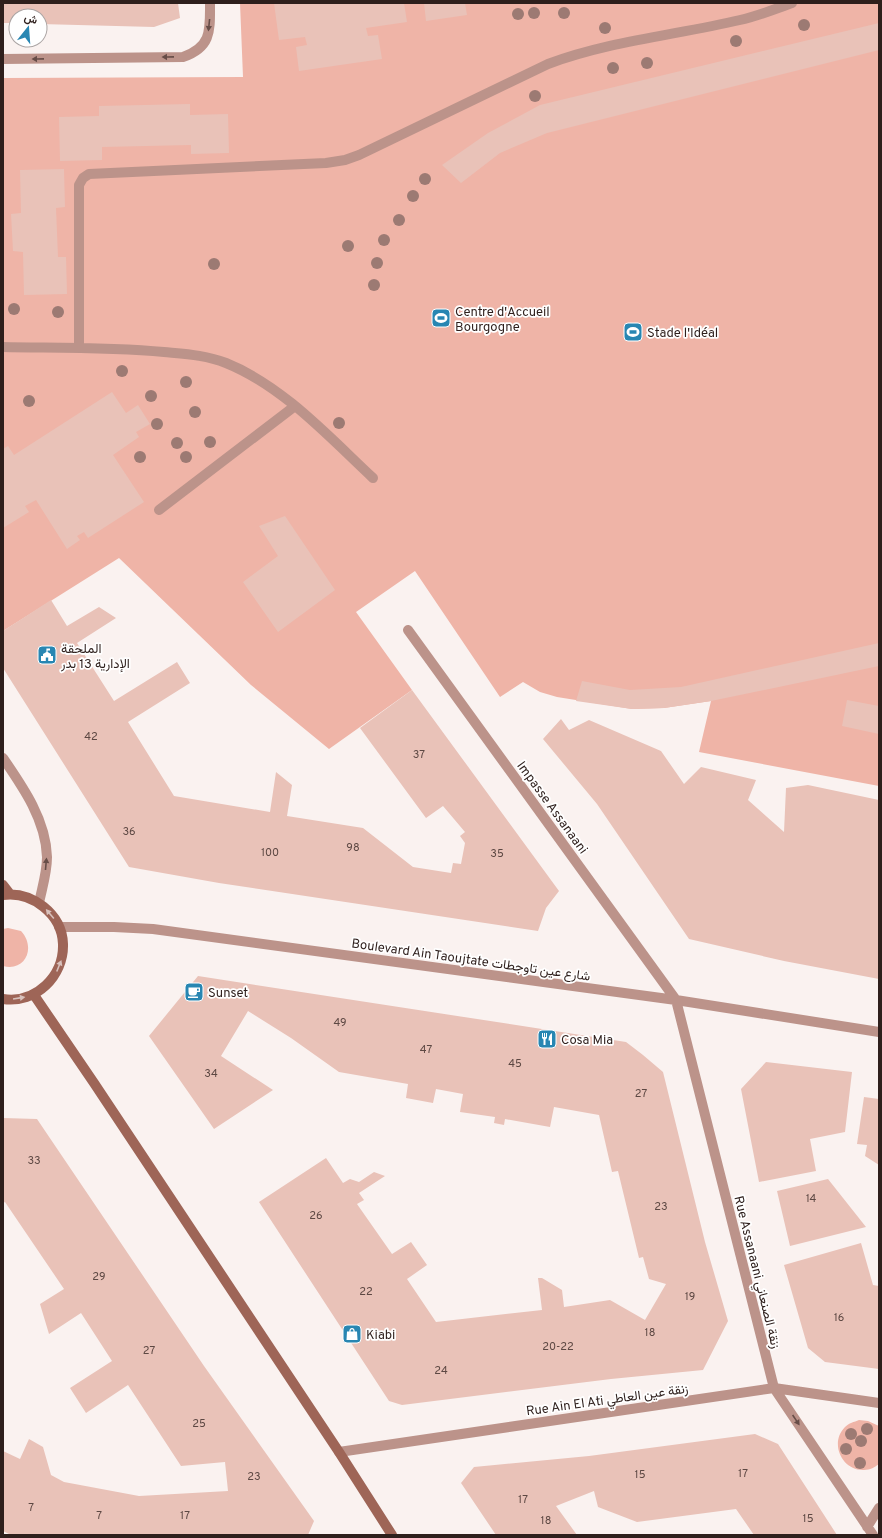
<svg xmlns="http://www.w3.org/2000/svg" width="882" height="1538" font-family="Overpass,Vazirmatn,sans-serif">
	<rect width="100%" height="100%" fill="#faf2f0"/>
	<path fill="#efb4a7" d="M 240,3 L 879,3 L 879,786 L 699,752 L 711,701 L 664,708 L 632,709 L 557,697 L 540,692 L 523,682 L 500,697 L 415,571 L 356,612 L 412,690 L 329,749 L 251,685 L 119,558 L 3,631 L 3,78 L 243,77 Z
		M 8,928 L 21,931 C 36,947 26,972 3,966 L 3,929 Z
		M 859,1420 L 868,1421 L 879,1426 L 879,1464 C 875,1467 870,1470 864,1470 C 842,1471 829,1443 845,1427 C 849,1423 854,1422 859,1420 Z"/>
	<path fill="#e9c2b8" d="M 3,3 L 178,3 L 180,18 L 154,27 L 40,24 L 40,16 L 16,16 L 16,23 L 3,23 Z
		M 274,3 L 404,3 L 407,22 L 366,28 L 368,36 L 378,35 L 382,59 L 299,71 L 296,47 L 307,45 L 305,37 L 279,40 Z
		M 424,3 L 465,3 L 467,15 L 426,21 Z
		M 879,23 L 879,50 L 547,133 L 500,153 L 461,183 L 442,165 L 488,133 L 540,105 Z
		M 190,104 L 190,115 L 228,114 L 229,153 L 191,154 L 191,145 L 102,147 L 102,160 L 60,161 L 59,117 L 99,116 L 99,106 Z
		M 64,169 L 65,207 L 56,208 L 58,257 L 66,257 L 67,294 L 24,295 L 23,252 L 13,251 L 11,214 L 21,213 L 20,170 Z
		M 112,392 L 126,413 L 138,405 L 150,424 L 136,432 L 139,437 L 113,455 L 144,502 L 88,538 L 84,532 L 77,536 L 80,540 L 67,549 L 36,500 L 25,506 L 29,512 L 3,528 L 3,449 L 8,446 L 14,455 Z
		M 285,516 L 335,590 L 278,632 L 243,582 L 278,556 L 259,526 Z
		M 51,600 L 67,626 L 99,607 L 116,618 L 77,643 L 114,701 L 177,662 L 190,683 L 128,722 L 174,796 L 270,812 L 276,772 L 292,785 L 287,816 L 363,828 L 413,867 L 451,873 L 453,863 L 461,864 L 465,843 L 460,836 L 465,832 L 443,806 L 426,818 L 360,728 L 412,690 L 559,891 L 546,908 L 538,931 L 219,883 L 129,867 L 3,668 L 3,631 Z
		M 879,643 L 879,666 L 711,701 L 664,708 L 632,709 L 576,701 L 582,681 L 630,690 L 681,687 Z
		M 847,700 L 879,706 L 879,734 L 842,726 Z
		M 561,719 L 569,730 L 589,720 L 661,751 L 684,784 L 701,767 L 756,780 L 748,800 L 784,832 L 786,788 L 808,785 L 879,800 L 879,979 L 784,961 L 689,939 L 597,804 L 543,739 Z
		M 198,976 L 626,1042 L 643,1055 L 663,1072 L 705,1242 L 728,1321 L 703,1370 L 611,1379 L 402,1405 L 389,1401 L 259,1202 L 326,1158 L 343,1183 L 350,1179 L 359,1182 L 374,1172 L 385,1176 L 359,1193 L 364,1200 L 357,1204 L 392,1254 L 411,1242 L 427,1265 L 407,1279 L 436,1322 L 542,1310 L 538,1278 L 542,1278 L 562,1290 L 564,1307 L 610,1300 L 645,1320 L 666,1284 L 649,1279 L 643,1257 L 639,1258 L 618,1171 L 612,1172 L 599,1115 L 554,1107 L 550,1127 L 505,1119 L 504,1125 L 494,1123 L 495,1117 L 460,1112 L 463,1094 L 436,1089 L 433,1103 L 406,1098 L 408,1084 L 339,1072 L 291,1038 L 248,1011 L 221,1056 L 273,1090 L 214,1129 L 149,1036 Z
		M 766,1062 L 852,1072 L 845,1132 L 810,1139 L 816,1171 L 759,1182 L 741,1089 Z
		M 864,1097 L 879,1099 L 879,1165 L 865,1156 L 867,1145 L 857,1144 Z
		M 3,1118 L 37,1119 L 204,1366 L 314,1521 L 308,1535 L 11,1535 L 3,1531 L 3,1451 L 20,1459 L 29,1439 L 43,1447 L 51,1475 L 64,1482 L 139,1496 L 228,1491 L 225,1462 L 181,1466 L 128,1385 L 86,1413 L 70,1388 L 112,1361 L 81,1313 L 49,1334 L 40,1304 L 64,1289 L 5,1202 L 3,1203 Z
		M 828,1179 L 866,1227 L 790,1246 L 777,1191 Z
		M 861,1243 L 873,1285 L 879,1286 L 879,1369 L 825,1362 L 808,1348 L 784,1265 Z
		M 755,1434 L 778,1444 L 837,1535 L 754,1535 L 736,1509 L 637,1522 L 598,1507 L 594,1491 L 556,1506 L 577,1535 L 496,1535 L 461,1483 L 474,1467 L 589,1456 Z"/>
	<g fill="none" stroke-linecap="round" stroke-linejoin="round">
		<path stroke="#bc938a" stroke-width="10" d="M 3,347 C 56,348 110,347 164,352 C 185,354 206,355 226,363 C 283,386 329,437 373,478
			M 79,348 L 79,185 L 83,178 L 89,174 L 326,163 L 345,160 L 359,155 L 548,64 C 610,41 676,35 740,20 C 758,16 775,9 792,3
			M 159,510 L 295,406"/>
		<path stroke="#bc938a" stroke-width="10" d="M 3,59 L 183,57 C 212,47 210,30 210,3
			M 408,630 L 676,1000 L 774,1388 L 873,1535
			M 3,758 C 23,787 46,820 47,857 C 47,873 42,888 39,903
			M 59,927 L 114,927 L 153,929 L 676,1000 L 879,1032
			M 339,1452 L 774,1388 L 879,1403
			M 867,1527 L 879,1508"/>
		<path stroke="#9e6557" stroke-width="10" d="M 3,885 L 10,894
			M 3,895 C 32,891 62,914 63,944 C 64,976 36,1004 3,999
			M 34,995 L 94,1083 L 339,1452 L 392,1535"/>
	</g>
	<g fill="#9c7a73">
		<circle cx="534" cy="13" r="6"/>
		<circle cx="564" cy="13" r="6"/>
		<circle cx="518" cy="14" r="6"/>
		<circle cx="804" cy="25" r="6"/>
		<circle cx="605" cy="28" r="6"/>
		<circle cx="736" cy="41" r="6"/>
		<circle cx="647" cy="63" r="6"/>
		<circle cx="613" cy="68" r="6"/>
		<circle cx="535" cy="96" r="6"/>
		<circle cx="425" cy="179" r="6"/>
		<circle cx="413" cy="196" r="6"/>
		<circle cx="399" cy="220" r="6"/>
		<circle cx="384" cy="240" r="6"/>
		<circle cx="348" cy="246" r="6"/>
		<circle cx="377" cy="263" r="6"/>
		<circle cx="214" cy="264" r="6"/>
		<circle cx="374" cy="285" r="6"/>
		<circle cx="14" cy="309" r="6"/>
		<circle cx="58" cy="312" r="6"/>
		<circle cx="122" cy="371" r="6"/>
		<circle cx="186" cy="382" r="6"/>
		<circle cx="151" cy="396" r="6"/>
		<circle cx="29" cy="401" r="6"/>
		<circle cx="195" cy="412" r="6"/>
		<circle cx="339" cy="423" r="6"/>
		<circle cx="157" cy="424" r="6"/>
		<circle cx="210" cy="442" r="6"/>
		<circle cx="177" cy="443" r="6"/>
		<circle cx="140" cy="457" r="6"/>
		<circle cx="186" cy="457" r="6"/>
		<circle cx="867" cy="1429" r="6"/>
		<circle cx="851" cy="1434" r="6"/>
		<circle cx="861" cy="1441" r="6"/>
		<circle cx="846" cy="1449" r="6"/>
		<circle cx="860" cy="1463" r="6"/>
	</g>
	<defs><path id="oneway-solid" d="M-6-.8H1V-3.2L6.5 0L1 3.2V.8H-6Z"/></defs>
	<g fill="#674d48">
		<use href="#oneway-solid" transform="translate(209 25) rotate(96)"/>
		<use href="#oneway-solid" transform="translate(168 57) rotate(179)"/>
		<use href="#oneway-solid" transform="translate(38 59) rotate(179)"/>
		<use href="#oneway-solid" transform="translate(46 864) rotate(-85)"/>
		<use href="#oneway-solid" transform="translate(796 1420) rotate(56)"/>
	</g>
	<g fill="#d8c1bc">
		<use href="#oneway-solid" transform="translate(50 914) rotate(-130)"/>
		<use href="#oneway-solid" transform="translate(59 966) rotate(-68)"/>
		<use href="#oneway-solid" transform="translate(19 998) rotate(-9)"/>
	</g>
	<defs>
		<symbol id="stadium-square" viewBox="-11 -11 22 22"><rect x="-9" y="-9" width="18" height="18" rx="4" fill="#2886b2" stroke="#fff"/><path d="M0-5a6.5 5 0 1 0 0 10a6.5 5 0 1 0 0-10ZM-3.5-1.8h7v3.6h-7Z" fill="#fff"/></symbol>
		<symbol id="civic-square" viewBox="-11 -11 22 22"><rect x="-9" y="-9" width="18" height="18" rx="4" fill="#2886b2" stroke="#fff"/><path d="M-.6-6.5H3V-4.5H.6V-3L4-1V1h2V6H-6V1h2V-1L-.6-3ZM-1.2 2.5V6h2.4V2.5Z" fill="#fff"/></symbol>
		<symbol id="cafe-square" viewBox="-11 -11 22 22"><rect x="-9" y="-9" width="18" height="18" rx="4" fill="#2886b2" stroke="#fff"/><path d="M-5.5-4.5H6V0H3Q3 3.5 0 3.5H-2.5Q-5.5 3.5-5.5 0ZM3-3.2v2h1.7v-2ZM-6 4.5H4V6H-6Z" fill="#fff"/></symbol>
		<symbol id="restaurant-square" viewBox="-11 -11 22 22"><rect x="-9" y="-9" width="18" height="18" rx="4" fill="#2886b2" stroke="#fff"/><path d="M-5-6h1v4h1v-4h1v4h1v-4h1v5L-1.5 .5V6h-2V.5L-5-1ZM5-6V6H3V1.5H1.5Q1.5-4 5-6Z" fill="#fff"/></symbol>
		<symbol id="shop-square" viewBox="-11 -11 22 22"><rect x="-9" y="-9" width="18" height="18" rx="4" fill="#2886b2" stroke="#fff"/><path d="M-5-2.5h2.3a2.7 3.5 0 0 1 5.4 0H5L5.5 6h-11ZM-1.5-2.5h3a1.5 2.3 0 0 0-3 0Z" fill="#fff"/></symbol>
	</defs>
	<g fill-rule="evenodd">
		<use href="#stadium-square" x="430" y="307" width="22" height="22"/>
		<use href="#stadium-square" x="622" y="321" width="22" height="22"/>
		<use href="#civic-square" x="36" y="644" width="22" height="22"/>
		<use href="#cafe-square" x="183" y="981" width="22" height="22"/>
		<use href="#restaurant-square" x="536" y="1028" width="22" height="22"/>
		<use href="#shop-square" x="341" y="1323" width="22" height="22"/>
	</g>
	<g text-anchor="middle" stroke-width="3.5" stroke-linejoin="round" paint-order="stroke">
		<g font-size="11" fill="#5d4843">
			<text x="91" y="740">42</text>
			<text x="419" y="758">37</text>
			<text x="129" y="835">36</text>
			<text x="353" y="851">98</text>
			<text x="270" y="856">100</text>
			<text x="497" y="857">35</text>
			<text x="340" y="1026">49</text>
			<text x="426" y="1053">47</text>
			<text x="515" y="1067">45</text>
			<text x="211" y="1077">34</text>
			<text x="641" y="1097">27</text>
			<text x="34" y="1164">33</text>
			<text x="811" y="1202">14</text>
			<text x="661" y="1210">23</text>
			<text x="316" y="1219">26</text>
			<text x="99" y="1280">29</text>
			<text x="366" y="1295">22</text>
			<text x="690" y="1300">19</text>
			<text x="839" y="1321">16</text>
			<text x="650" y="1336">18</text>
			<text x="558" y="1350">20-22</text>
			<text x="149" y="1354">27</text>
			<text x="441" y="1374">24</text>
			<text x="199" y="1427">25</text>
			<text x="743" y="1477">17</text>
			<text x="640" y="1478">15</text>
			<text x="254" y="1480">23</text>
			<text x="523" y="1503">17</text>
			<text x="31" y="1511">7</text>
			<text x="99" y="1519">7</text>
			<text x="185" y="1519">17</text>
			<text x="808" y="1522">15</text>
			<text x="546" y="1524">18</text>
		</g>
		<g font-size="13" fill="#2e1f1c" stroke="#fff" text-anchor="start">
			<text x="455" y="316">Centre d'Accueil<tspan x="455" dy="15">Bourgogne</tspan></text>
			<text x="647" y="337">Stade l'Idéal</text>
			<text x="61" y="653">الملحقة<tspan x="61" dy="15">الإدارية 13 بدر</tspan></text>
			<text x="208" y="997">Sunset</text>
			<text x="561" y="1044">Cosa Mia</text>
			<text x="366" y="1339">Kiabi</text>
		</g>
		<g font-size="13" fill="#2e1f1c" stroke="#fff">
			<text transform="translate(553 807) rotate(54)" y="5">Impasse Assanaani</text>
			<text transform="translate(471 959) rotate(8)" y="5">Boulevard Ain Taoujtate شارع عين تاوجطات</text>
			<text transform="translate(758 1272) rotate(76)" y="5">Rue Assanaani زنقة الصنعاني</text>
			<text transform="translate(607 1399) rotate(-8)" y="5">Rue Ain El Ati زنقة عين العاطي</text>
		</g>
	</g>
	<rect width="882" height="1538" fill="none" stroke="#2e1f1c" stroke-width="8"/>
	<g transform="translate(28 28) rotate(17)"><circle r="19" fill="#ffffff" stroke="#aba5a4"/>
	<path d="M0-3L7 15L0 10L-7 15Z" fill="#2886b2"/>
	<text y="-6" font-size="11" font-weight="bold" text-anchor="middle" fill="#2e1f1c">ش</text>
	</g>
</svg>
